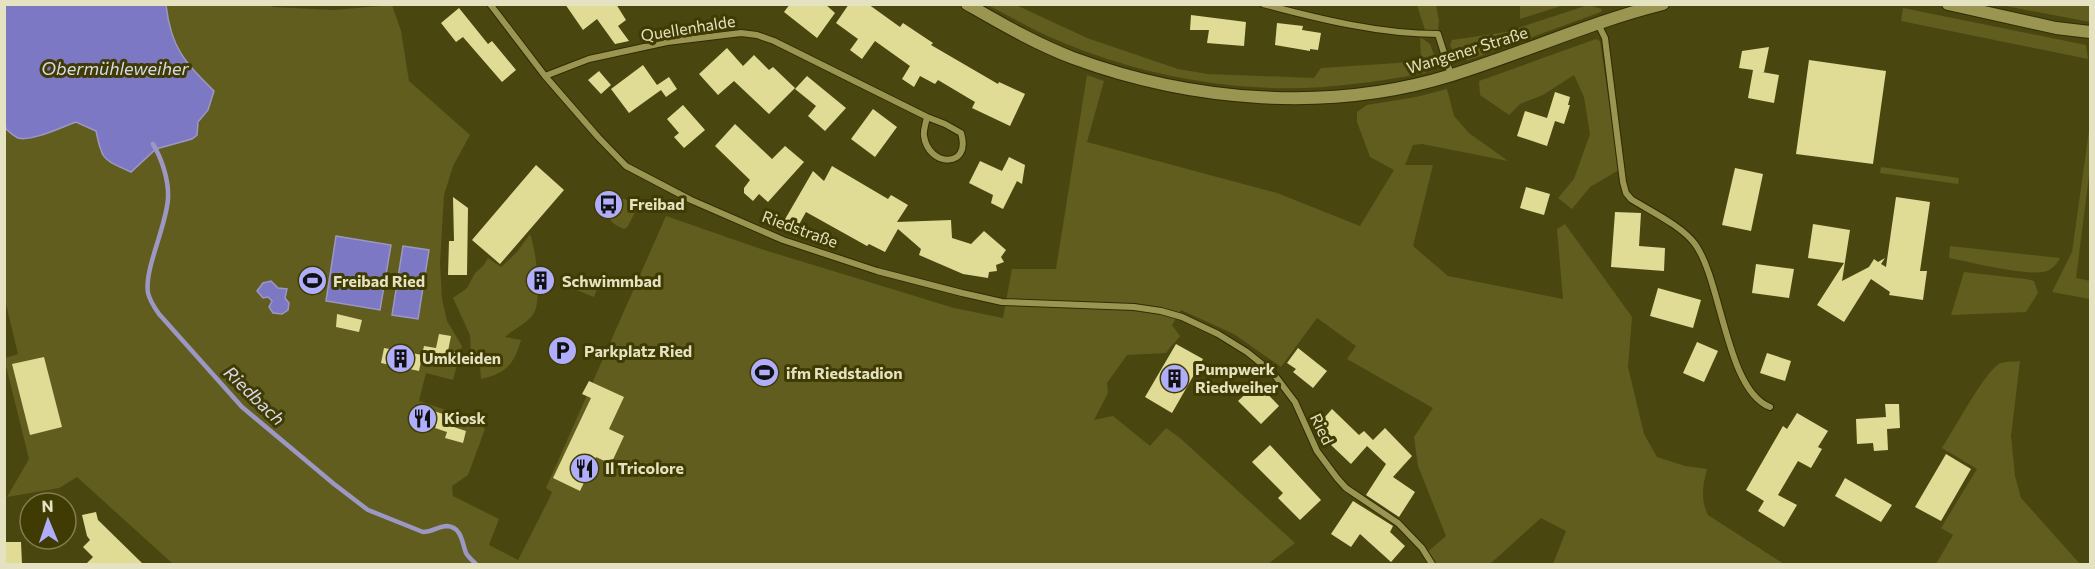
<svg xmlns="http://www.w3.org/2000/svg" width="2095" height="569" font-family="Commissioner,sans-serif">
	<rect width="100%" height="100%" fill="#4a4610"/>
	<path fill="#615d1f" d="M 270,4 L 272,7 L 334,10 L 392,5 L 401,31 L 409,81 L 470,135 L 453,166 L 444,195 L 440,263 L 442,299 L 447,321 L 462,346 L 453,380 L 426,373 L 419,401 L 476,420 L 485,429 L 468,475 L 452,486 L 453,496 L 499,519 L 489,545 L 518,560 L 549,499 L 552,492 L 546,488 L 666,216 L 761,249 L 954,308 L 1003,318 L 1012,269 L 1056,269 L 1087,75 L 1104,81 L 1087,142 L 1277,193 L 1360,226 L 1394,170 L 1370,157 L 1357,122 L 1357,112 L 1367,105 L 1416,97 L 1447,89 L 1454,116 L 1469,133 L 1508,161 L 1422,144 L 1413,145 L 1405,165 L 1433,165 L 1413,246 L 1448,276 L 1563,299 L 1557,229 L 1565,224 L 1632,317 L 1628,367 L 1644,434 L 1657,457 L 1685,466 L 1707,469 C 1703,485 1700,499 1708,515 L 1784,564 L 1553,564 L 1566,531 L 1541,518 L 1490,564 L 1427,564 L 1423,556 L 1446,536 L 1418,466 L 1414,437 L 1433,408 L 1347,359 L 1356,346 L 1317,318 L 1281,367 L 1234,334 L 1181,310 L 1172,325 L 1180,336 L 1166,353 L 1127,355 L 1107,383 L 1108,393 L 1094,420 L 1113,416 L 1150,446 L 1166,428 L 1180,438 L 1295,543 L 1268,564 L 173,564 L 77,477 L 59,488 L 7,497 L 29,459 L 5,362 L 5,358 L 18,354 L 5,300 L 4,122 L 6,129 L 31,138 L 76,122 L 96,131 L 100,151 L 131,171 L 156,149 L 192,139 C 198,122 208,108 214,91 C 185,61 171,48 166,5 Z
		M 988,5 L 1016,5 L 1087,38 L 1178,69 L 1208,74 L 1314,78 L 1321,68 L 1398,63 L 1421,59 L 1420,37 L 1430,44 L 1436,60 L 1430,69 L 1425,73 C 1401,77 1377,82 1353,84 C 1254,97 1148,79 1057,40 C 1033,30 1011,17 988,5 Z
		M 1417,5 L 1436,5 L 1439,21 L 1438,30 L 1425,30 Z
		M 1520,5 L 1520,4 L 1564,5 L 1520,19 Z
		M 1588,5 L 1602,9 L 1601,12 L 1469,60 C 1460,60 1455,53 1450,46 L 1452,40 L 1506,32 Z
		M 2000,5 L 2090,5 L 2090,22 Z
		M 1903,8 L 2086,45 L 2088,59 L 1901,21 Z
		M 1596,39 L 1600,41 L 1619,170 L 1590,187 L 1572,209 L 1558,198 L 1574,179 L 1590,134 L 1584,97 L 1574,75 L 1543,95 L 1520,104 L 1509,115 L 1480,95 L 1479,81 Z
		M 2090,124 L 2090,168 L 2076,278 L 2090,281 L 2090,299 L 2052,292 L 2072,252 Z
		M 1881,167 L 1959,178 L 1958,184 L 1880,173 Z
		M 619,199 L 624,199 L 634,203 L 636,210 L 628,226 L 625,229 C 607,223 602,212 619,199 Z
		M 530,234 C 536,249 542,299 534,313 C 527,324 515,328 505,337 L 521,340 C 514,365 505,374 481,379 L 480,366 L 471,354 L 470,335 L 453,298 L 467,288 L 475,273 L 483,266 L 488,258 L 501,267 L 517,252 Z
		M 1950,246 L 2060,258 C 2057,264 2053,268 2047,271 C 2028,277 1970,262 1949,258 Z
		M 1964,272 L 2026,279 L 2034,281 L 2038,293 L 2026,312 L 1951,315 Z
		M 580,275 L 599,284 L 594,297 L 574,289 Z
		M 2020,361 L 2011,436 L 2015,476 L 2021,498 L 2080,564 L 1936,564 L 1953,535 L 1941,528 L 1977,469 L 1942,448 C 1953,432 1987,367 2001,363 C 2007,361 2015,362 2020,361 Z"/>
	<path fill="#7d78c4" stroke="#9c98c3" stroke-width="1.5" d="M 4,5 L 166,5 C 171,48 184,61 214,91 L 208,110 L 198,122 L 197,135 L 192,139 L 156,149 L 131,172 C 103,159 102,161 96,131 L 76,122 C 62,127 31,142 18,138 C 14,136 9,132 6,129 L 5,122 Z
		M 336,236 L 391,245 L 380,310 L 326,301 Z
		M 403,246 L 429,250 L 418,319 L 392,315 Z
		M 271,281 L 278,288 L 287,289 L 285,298 L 289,303 L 288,310 L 282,314 L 273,313 L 269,307 L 272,301 L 268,297 L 263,298 L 257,291 L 263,283 Z"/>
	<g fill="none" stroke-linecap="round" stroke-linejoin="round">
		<path stroke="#9c98c3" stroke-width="4.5" d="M 153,144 C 162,159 169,181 168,198 C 167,225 144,269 148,293 C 150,301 154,307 159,314 L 242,407 L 334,484 L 368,510 L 423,532 C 432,532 439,526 447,526 C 462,527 462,543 466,553 C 468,557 473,561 476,564"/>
	</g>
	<path fill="#e0dc95" d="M 565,4 L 616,4 L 626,20 L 618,26 L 629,41 L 615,44 L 597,19 L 583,30 Z
		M 790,4 L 825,4 L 835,13 L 817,38 L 784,12 Z
		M 849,4 L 868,4 L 900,27 L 903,23 L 933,43 L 931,45 L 998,84 L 999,82 L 1025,94 L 1010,126 L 972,108 L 975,102 L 938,80 L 935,84 L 920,76 L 914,87 L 902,79 L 910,66 L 875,41 L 862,59 L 850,50 L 858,39 L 836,23 Z
		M 459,8 L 488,44 L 492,41 L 516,70 L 502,82 L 463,37 L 456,42 L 441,23 Z
		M 1191,15 L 1246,22 L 1244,46 L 1207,43 L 1209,30 L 1190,30 Z
		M 1277,23 L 1303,26 L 1302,30 L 1321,33 L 1318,50 L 1310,49 L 1310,51 L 1275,45 Z
		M 1769,47 L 1764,72 L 1762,72 L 1779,75 L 1774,103 L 1748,98 L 1753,70 L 1739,68 L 1742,51 Z
		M 727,48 L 743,66 L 754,55 L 769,70 L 773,67 L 795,88 L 769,114 L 734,81 L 718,95 L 699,74 Z
		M 1809,60 L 1886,71 L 1873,164 L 1796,154 Z
		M 643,65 L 657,85 L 669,77 L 677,89 L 666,97 L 661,90 L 629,113 L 611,89 Z
		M 599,71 L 611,85 L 601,94 L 588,80 Z
		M 807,76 L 846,108 L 825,131 L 808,116 L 816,106 L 795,89 Z
		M 1555,92 L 1570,97 L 1568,105 L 1570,105 L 1564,124 L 1555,121 L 1547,146 L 1517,136 L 1525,111 L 1547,118 Z
		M 683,105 L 705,130 L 684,148 L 674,137 L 679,133 L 667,119 Z
		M 873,109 L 897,127 L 875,157 L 851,139 Z
		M 735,124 L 772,159 L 785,146 L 804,162 L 768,202 L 759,194 L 753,201 L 744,193 L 744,188 L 750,180 L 715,146 Z
		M 1009,157 L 1025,165 L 1022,184 L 1017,181 L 1003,209 L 991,203 L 993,195 L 969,183 L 980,161 L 1002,171 Z
		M 536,165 L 564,190 L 500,264 L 472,240 Z
		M 832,166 L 888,199 L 891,195 L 908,205 L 897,222 L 951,220 L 952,238 L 971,244 L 984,231 L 1006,250 L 1001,257 L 1004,262 L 996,265 L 997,271 L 989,272 L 988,278 L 963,274 L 919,255 L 921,249 L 898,229 L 885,252 L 869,244 L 867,246 L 806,212 L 797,228 L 784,221 L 813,171 L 824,181 Z
		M 1735,168 L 1763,174 L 1751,231 L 1722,225 Z
		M 1526,187 L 1550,194 L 1544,215 L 1520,208 Z
		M 453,197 L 468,208 L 467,275 L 448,275 L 449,241 L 454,241 Z
		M 1896,197 L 1930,202 L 1920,271 L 1927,271 L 1923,300 L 1889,295 L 1890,292 L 1871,279 L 1844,322 L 1817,305 L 1844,263 L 1808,258 L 1813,224 L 1850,230 L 1842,281 L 1869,267 L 1874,259 L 1878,262 L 1885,258 L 1881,264 L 1886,267 Z
		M 1615,212 L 1641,213 L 1639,246 L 1665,248 L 1664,271 L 1611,267 Z
		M 1756,264 L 1794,269 L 1789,298 L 1752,293 Z
		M 1658,288 L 1701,300 L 1693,328 L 1650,316 Z
		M 337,314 L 362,320 L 359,332 L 336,327 Z
		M 439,334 L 451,336 L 448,351 L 455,352 L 452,367 L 421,361 L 419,371 L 381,363 L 384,348 L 422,355 L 424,346 L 436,348 Z
		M 1697,342 L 1718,351 L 1704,382 L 1683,373 Z
		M 1176,344 L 1203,359 L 1172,413 L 1145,397 Z
		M 1298,348 L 1327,371 L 1313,388 L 1293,372 L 1296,369 L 1287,363 Z
		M 1767,353 L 1791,361 L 1785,381 L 1760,373 Z
		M 44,357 L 62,427 L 30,435 L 12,364 Z
		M 589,381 L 624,397 L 609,429 L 624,436 L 611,464 L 596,457 L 580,491 L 553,478 L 591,398 L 582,394 Z
		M 1257,383 L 1279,406 L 1261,424 L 1238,401 Z
		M 1885,404 L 1899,404 L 1900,428 L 1887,429 L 1888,450 L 1874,451 L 1873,443 L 1857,444 L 1856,419 L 1886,417 Z
		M 423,408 L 457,418 L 454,427 L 466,431 L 463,443 L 445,438 L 447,432 L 435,428 L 436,426 L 419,420 Z
		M 1332,409 L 1359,435 L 1364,431 L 1373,440 L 1385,428 L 1412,456 L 1393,477 L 1415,492 L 1399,517 L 1366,495 L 1386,464 L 1367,446 L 1351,464 L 1331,445 L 1333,442 L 1317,426 Z
		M 1797,413 L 1828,431 L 1818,447 L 1822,449 L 1811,468 L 1798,461 L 1778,495 L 1797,505 L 1784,527 L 1758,511 L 1764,501 L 1746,490 L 1783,426 L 1787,429 Z
		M 1270,445 L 1321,500 L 1300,520 L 1278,498 L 1283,493 L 1252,462 Z
		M 1946,454 L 1971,469 L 1941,521 L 1915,507 Z
		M 1845,478 L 1892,505 L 1881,522 L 1835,496 Z
		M 1353,501 L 1393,526 L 1390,532 L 1405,546 L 1391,562 L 1360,534 L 1351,547 L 1331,534 Z
		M 96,512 L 98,520 L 143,564 L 86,564 L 93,557 L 83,547 L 90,540 L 87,536 L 82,515 Z
		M 4,542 L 21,542 L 22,564 L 4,564 Z"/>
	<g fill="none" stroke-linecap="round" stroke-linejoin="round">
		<defs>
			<path id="street" d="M 490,4 L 545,76 L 598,137 L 626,166 L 691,200 L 783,240 L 877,271 L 962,293 L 1002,302 L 1134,307 L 1161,311 L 1182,317 L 1218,334 L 1247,352 L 1273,373 L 1295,402 L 1317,451 L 1337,478 L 1346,488 L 1398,523 L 1422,548 L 1432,564
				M 1263,4 C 1319,19 1380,34 1438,34 L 1451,75
				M 1598,24 L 1605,38 L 1623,182 L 1626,193 L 1631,199 C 1650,211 1682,226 1695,244 C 1722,281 1726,390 1770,407
				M 545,76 L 589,59 L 667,42 L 741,33 L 757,35 L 774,41 L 927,117 C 926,123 923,130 924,136 C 928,167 972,169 961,133 L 945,124 L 927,117"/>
			<path id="secondary" d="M 967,4 C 1002,24 1036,44 1073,58 C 1192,102 1330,113 1452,75 C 1523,53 1591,22 1663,4
				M 1948,4 L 2056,28 L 2090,32"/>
		</defs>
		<use href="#street" stroke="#2f2c06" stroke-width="8"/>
		<use href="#secondary" stroke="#2f2c06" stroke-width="14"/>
		<use href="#street" stroke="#9a9651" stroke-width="6"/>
		<use href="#secondary" stroke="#9a9651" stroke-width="12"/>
	</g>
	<defs>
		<symbol id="bus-disc" viewBox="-11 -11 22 22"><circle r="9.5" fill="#b0aefa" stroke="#3f3b02"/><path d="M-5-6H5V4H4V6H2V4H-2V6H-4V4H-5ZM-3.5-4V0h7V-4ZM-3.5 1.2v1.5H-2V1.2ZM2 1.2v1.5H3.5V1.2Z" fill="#111"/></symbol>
		<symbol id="stadium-disc" viewBox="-11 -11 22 22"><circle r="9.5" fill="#b0aefa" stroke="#3f3b02"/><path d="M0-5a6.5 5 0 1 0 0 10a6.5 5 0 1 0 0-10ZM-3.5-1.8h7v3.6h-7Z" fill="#111"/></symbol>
		<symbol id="building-disc" viewBox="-11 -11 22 22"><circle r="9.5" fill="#b0aefa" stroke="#3f3b02"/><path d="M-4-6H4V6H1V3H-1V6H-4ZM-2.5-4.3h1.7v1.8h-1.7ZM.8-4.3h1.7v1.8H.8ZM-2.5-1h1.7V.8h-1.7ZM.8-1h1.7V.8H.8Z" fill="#111"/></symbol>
		<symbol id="parking-disc" viewBox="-11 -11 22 22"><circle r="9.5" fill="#b0aefa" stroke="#3f3b02"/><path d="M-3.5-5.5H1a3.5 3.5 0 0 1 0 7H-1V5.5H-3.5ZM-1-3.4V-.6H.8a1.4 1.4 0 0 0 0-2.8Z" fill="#111"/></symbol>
		<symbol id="restaurant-disc" viewBox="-11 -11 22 22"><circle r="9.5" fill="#b0aefa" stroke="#3f3b02"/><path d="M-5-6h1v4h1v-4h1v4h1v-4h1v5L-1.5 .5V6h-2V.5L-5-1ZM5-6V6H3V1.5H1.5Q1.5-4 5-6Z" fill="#111"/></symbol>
	</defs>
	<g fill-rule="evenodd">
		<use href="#bus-disc" x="592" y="188" width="33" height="33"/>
		<use href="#stadium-disc" x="296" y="264" width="33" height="33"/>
		<use href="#building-disc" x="524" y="264" width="33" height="33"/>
		<use href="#parking-disc" x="546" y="334" width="33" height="33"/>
		<use href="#building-disc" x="384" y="342" width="33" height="33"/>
		<use href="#stadium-disc" x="748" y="356" width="33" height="33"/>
		<use href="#building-disc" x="1158" y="362" width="33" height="33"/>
		<use href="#restaurant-disc" x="406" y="402" width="33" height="33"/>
		<use href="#restaurant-disc" x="568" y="452" width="33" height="33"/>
	</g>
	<g text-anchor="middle" stroke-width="6" stroke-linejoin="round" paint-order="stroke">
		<g font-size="16" fill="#e4e2c0" stroke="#3f3b02">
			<text transform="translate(688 28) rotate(-9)" y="6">Quellenhalde</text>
			<text transform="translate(1467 50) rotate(-17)" y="6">Wangener Straße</text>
			<text transform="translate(800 229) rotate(20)" y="6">Riedstraße</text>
			<text transform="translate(1322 429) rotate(64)" y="6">Ried</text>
		</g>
		<g font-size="16" font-weight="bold" fill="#e4e2c0" stroke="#3f3b02" text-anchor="start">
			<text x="629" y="210">Freibad</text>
			<text x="333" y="287">Freibad Ried</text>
			<text x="562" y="287">Schwimmbad</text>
			<text x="584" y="357">Parkplatz Ried</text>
			<text x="422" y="364">Umkleiden</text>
			<text x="1195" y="375">Pumpwerk<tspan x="1195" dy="18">Riedweiher</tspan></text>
			<text x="786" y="379">ifm Riedstadion</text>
			<text x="444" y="424">Kiosk</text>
			<text x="605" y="474">Il Tricolore</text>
		</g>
		<g font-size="18" font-style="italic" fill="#d8d8ed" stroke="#3f3b02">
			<text x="115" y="75">Obermühleweiher</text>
			<text transform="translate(254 396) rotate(44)" y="6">Riedbach</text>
		</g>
	</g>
	<rect width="2095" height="569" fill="none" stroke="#e4e2c0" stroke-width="12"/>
	<g transform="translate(48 521) rotate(358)"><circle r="28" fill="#3f3b02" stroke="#817e4e" stroke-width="1.5"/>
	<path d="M0-4.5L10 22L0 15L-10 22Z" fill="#b0aefa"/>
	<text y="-9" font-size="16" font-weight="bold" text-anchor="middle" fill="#e4e2c0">N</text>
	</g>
</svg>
